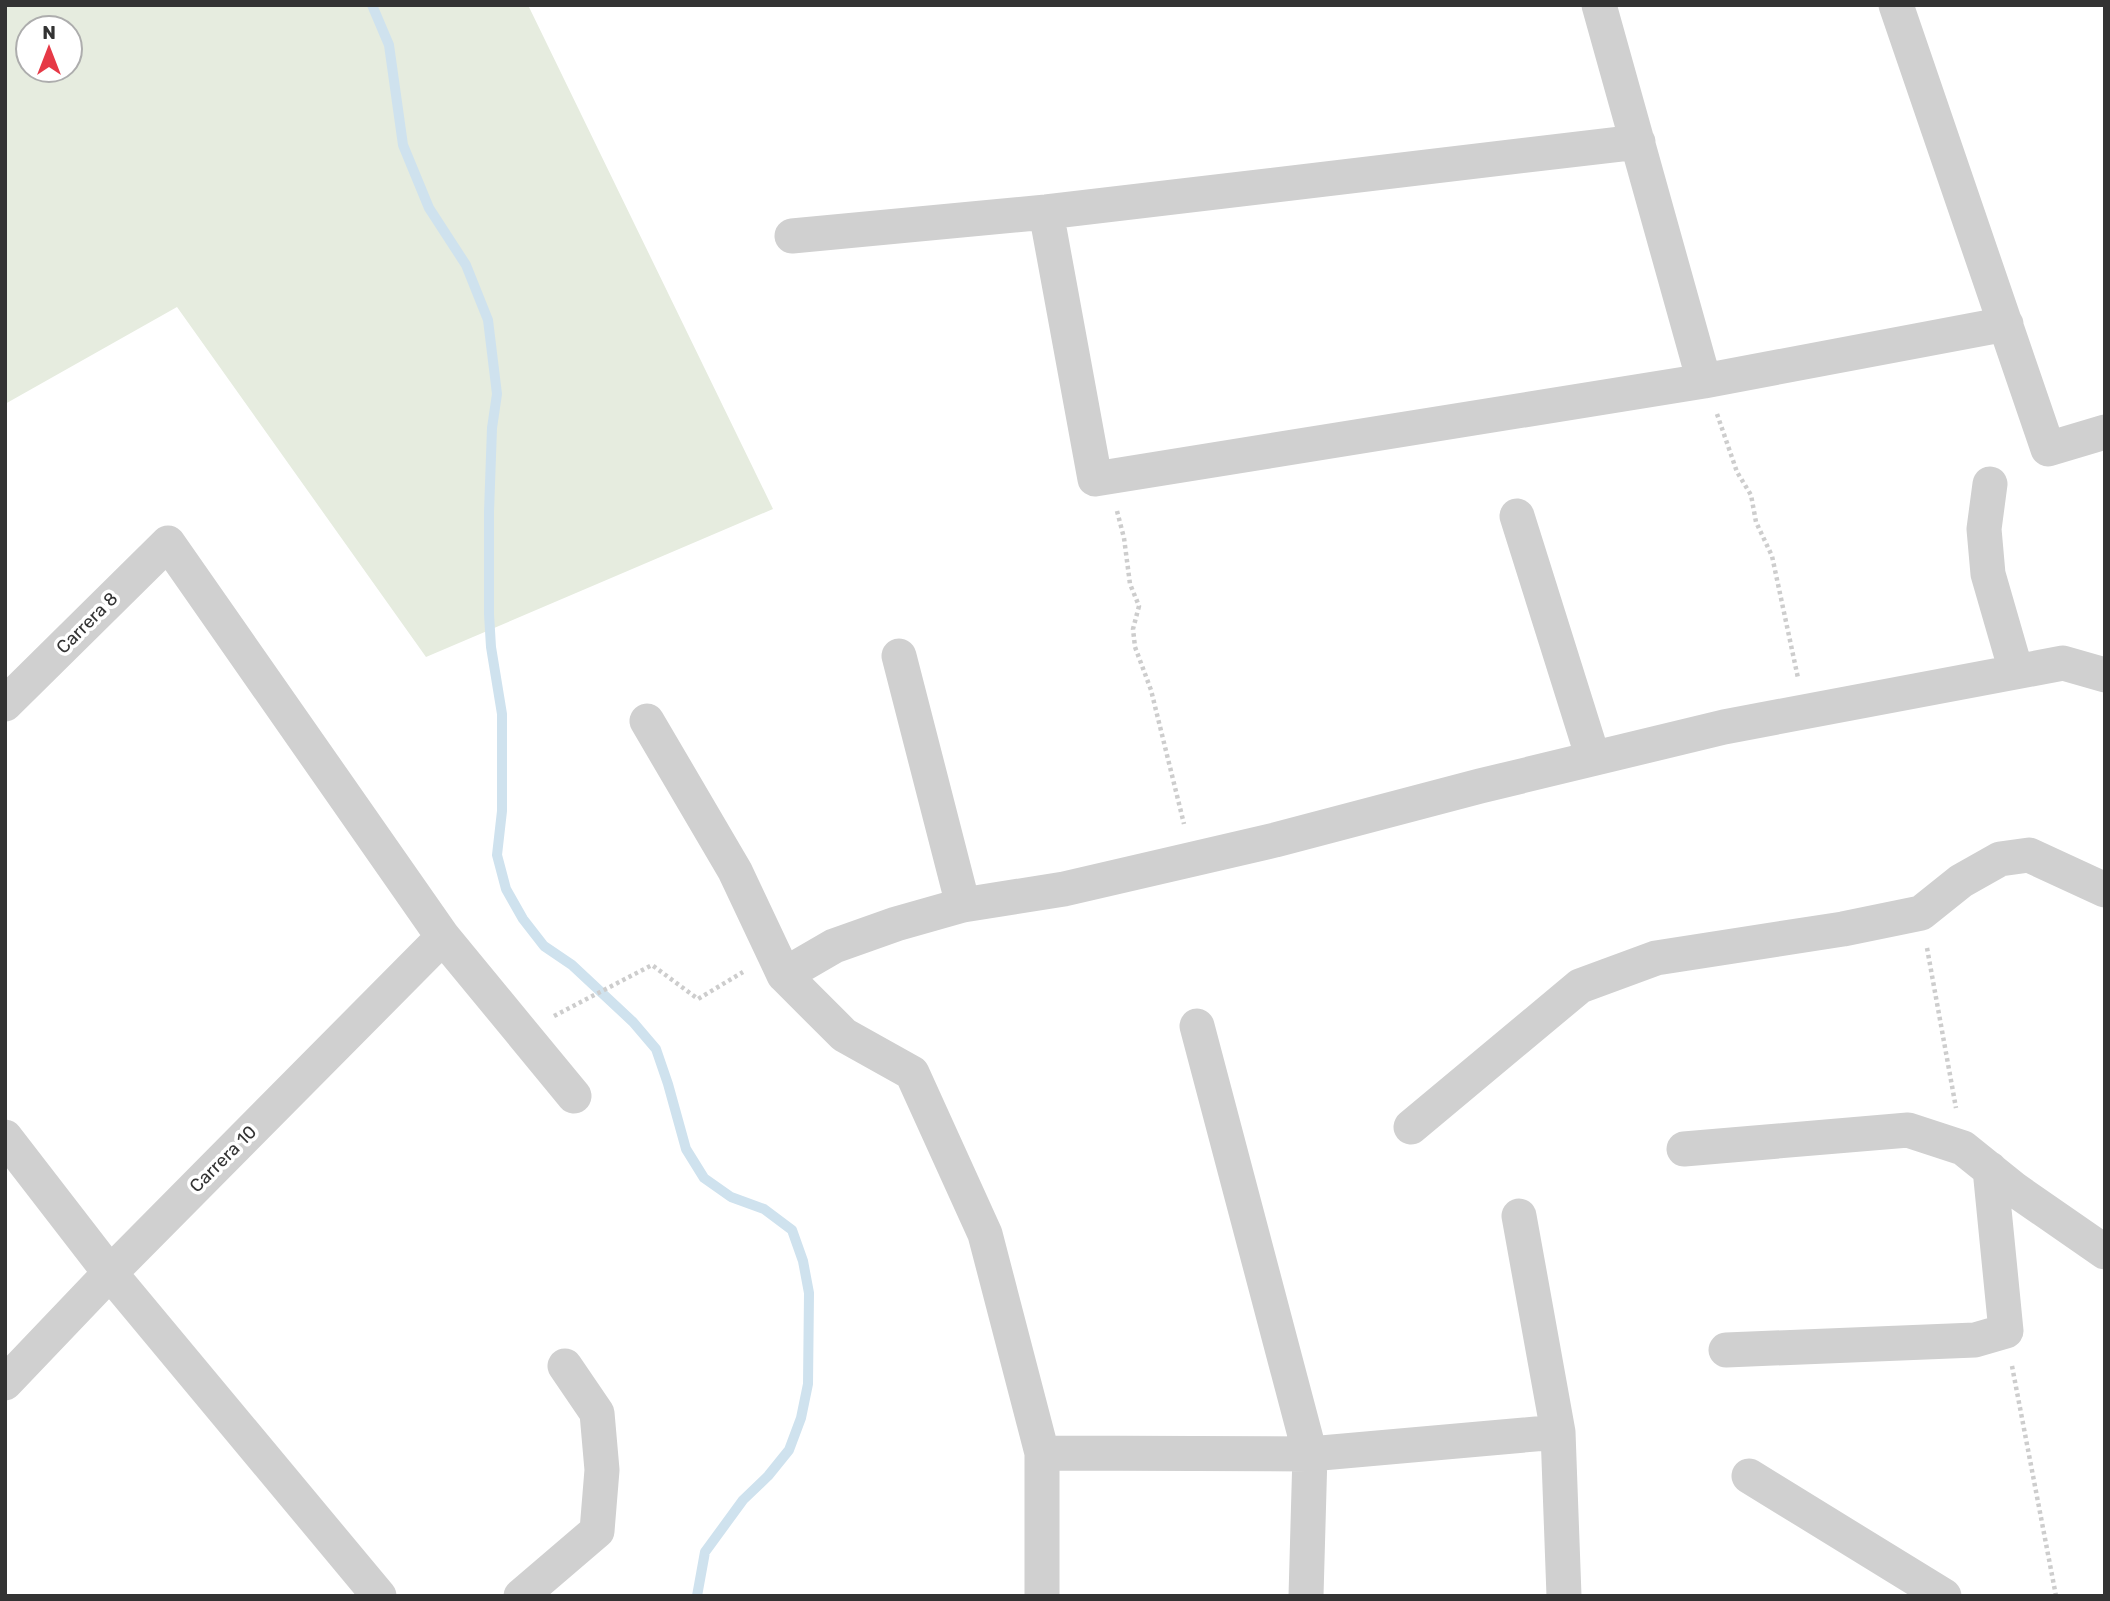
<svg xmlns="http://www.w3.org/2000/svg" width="2110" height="1601" font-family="Rubik,sans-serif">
	<rect width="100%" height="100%" fill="#fff"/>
	<path fill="#e6ecdf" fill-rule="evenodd" d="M 5,5 L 528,5 L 773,509 L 426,657 L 177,307 L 5,404 ZM 28,28 L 70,28 L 70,70 L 28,70 Z"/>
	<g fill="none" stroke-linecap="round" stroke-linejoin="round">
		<path stroke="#cfe2ee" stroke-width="10" d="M 372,5 L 389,45 L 403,145 L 429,208 L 466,265 L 488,320 L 497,394 L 492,428 L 489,512 L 489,614 L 491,647 L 502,714 L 502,811 L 497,855 L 506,889 L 523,919 L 544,946 L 572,965 L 633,1022 L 656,1049 L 668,1084 L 686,1149 L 704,1178 L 731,1197 L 764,1209 L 792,1230 L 803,1261 L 809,1293 L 808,1384 L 801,1418 L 789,1450 L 768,1476 L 743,1500 L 705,1552 L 697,1596"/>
		<path stroke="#cdcdcd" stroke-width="4.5" stroke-dasharray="3.5 3.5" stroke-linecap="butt" d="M 1717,414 L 1737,472 L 1751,495 L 1756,522 L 1772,556 L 1798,678
			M 1117,511 L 1124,538 L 1130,584 L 1139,606 L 1133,629 L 1135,647 L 1151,690 L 1184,824
			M 1927,948 L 1956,1108
			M 554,1016 L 652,965 L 698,999 L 743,972
			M 2012,1366 L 2056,1596"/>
		<path stroke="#d0d0d0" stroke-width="35" d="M 1599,5 L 1704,381
			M 1896,5 L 2048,449 L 2105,432
			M 1046,212 L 1095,479 L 1704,381 L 2006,324
			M 792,236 L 1046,212 L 1638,142
			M 1990,484 L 1984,529 L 1988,574 L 2016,671
			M 1517,516 L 1593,758
			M 899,656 L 963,905
			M 5,704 L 168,543 L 443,937 L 574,1096
			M 647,721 L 735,871 L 784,975 L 844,1035 L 912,1073 L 985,1234 L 1042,1453 L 1042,1596
			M 784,975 L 834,946 L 896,924 L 963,905 L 1064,889 L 1275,840 L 1480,786 L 1724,727 L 2063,663 L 2105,675
			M 1197,1026 L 1310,1454 L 1306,1596
			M 1411,1127 L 1580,986 L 1656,958 L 1843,929 L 1921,913 L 1961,881 L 2000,859 L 2029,855 L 2105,890
			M 5,1137 L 110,1273 L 379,1596
			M 1684,1149 L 1908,1130 L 1963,1148 L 2014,1189 L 2105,1252
			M 1519,1216 L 1558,1432 L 1564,1596
			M 1726,1350 L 1975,1340 L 2006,1331 L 1990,1169
			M 5,1383 L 110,1273 L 443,937
			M 1042,1453 L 1310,1454 L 1558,1432
			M 1749,1476 L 1944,1596
			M 521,1596 L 597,1531 L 602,1470 L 597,1413 L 565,1366"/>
	</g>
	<g text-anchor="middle" stroke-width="7" stroke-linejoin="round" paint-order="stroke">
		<g font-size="18" fill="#333" stroke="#fff">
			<text transform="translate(87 623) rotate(-45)" y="6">Carrera 8</text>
			<text transform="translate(223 1159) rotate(-45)" y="6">Carrera 10</text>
		</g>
	</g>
	<rect width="2110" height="1601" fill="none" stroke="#333333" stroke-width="14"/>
	<g transform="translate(49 49)"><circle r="33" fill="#ffffff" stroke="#adadad" stroke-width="2"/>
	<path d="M0-5L12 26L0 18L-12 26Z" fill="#e63946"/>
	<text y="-10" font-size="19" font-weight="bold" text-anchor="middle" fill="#333333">N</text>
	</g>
</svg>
